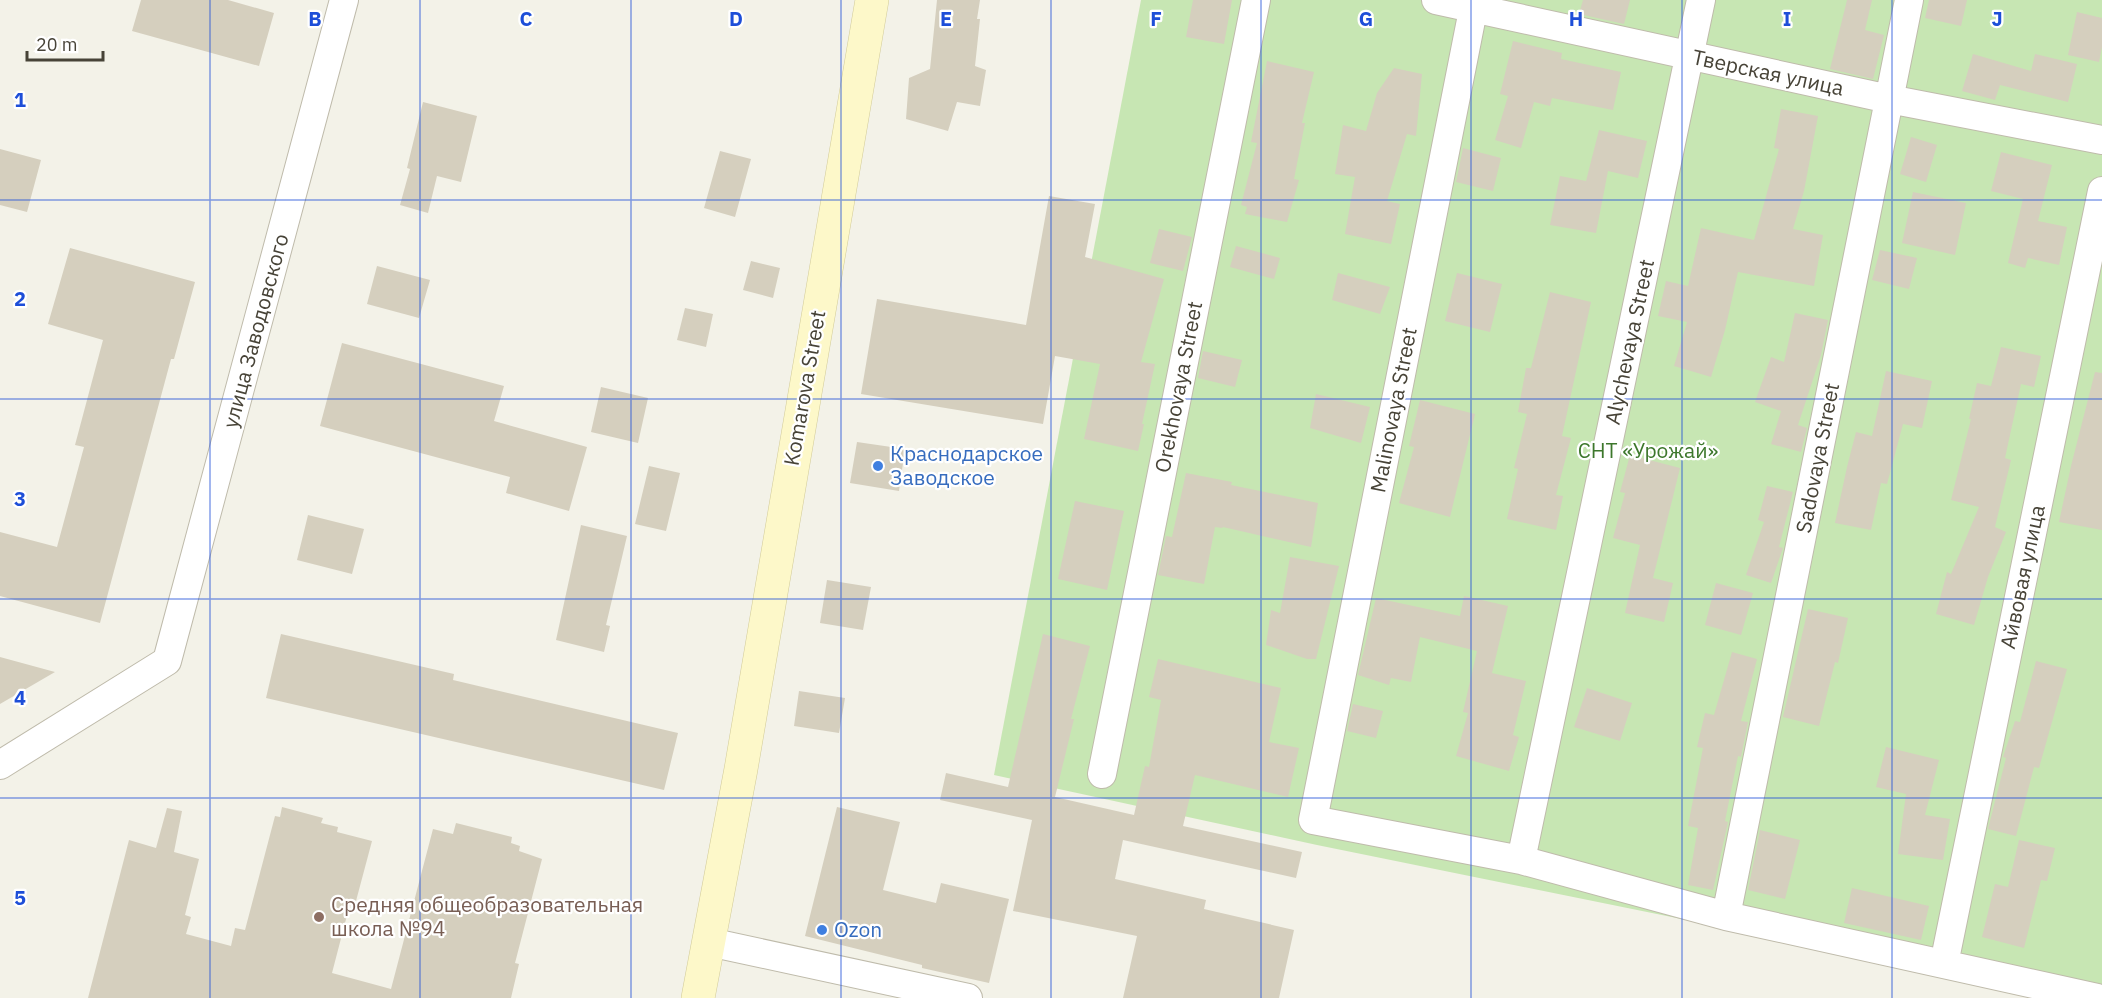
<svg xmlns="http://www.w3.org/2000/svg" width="2102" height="998" font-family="'IBM Plex Sans',sans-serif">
	<rect width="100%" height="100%" fill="#f3f2e8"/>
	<path fill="#c7e6b3" d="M 1141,0 L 2102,0 L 2102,998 L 2070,998 L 1317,845 L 994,775 Z"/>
	<path fill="#d5cfbe" d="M 141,0 L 228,0 L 274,13 L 259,66 L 132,31 Z
		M 937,0 L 980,0 L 977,19 L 980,19 L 975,66 L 986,70 L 980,106 L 957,102 L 948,131 L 906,119 L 909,78 L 930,69 Z
		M 1193,0 L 1232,0 L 1224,44 L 1186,37 Z
		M 1583,0 L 1630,0 L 1624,24 L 1579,14 Z
		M 1847,0 L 1872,0 L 1865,30 L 1884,35 L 1873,79 L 1830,69 Z
		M 1929,0 L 1967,0 L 1961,26 L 1925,18 Z
		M 2077,12 L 2102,18 L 2102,47 L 2099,62 L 2068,55 Z
		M 1513,41 L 1562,53 L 1561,59 L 1621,72 L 1613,110 L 1552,98 L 1550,106 L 1534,102 L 1521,148 L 1495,140 L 1508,96 L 1500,94 Z
		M 1973,54 L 2031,71 L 2035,54 L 2077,64 L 2068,102 L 2000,85 L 1995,100 L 1962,91 Z
		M 1267,61 L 1314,72 L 1302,123 L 1305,123 L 1294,179 L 1299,180 L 1287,222 L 1245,214 L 1247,207 L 1241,205 L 1257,143 L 1251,142 Z
		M 1394,68 L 1422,74 L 1416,136 L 1407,134 L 1387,201 L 1400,204 L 1391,244 L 1345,234 L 1355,177 L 1335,174 L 1343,125 L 1366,131 L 1377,93 Z
		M 423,102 L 477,116 L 461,182 L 437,176 L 428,213 L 400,205 L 410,169 L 407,168 Z
		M 1781,109 L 1818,116 L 1804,191 L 1793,229 L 1823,235 L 1814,286 L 1738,272 L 1725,330 L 1711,377 L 1674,366 L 1687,322 L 1658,316 L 1666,281 L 1688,286 L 1701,228 L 1754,240 L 1779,149 L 1774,148 Z
		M 1599,130 L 1647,141 L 1638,178 L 1608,171 L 1596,233 L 1550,225 L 1560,176 L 1586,181 Z
		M 1911,137 L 1937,145 L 1926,182 L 1900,174 Z
		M 1463,148 L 1501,158 L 1493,191 L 1456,182 Z
		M 0,149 L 41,160 L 27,212 L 0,205 Z
		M 720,151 L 751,159 L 735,217 L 704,208 Z
		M 2001,152 L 2052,165 L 2038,221 L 2067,227 L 2059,265 L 2028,258 L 2025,268 L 2008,263 L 2023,199 L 1991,191 Z
		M 1913,192 L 1966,203 L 1955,255 L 1902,243 Z
		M 1049,196 L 1095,204 L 1085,257 L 1164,279 L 1141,362 L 1155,364 L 1142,424 L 1144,424 L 1138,451 L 1084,439 L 1100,364 L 1055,356 L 1043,424 L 861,394 L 877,299 L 1026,325 Z
		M 1159,229 L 1192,237 L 1183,271 L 1150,263 Z
		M 1236,246 L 1280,258 L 1274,279 L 1230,267 Z
		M 70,248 L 195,282 L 174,359 L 171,359 L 100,623 L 0,596 L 0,532 L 57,547 L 84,447 L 75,445 L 103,340 L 48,324 Z
		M 1880,250 L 1917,258 L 1909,289 L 1872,280 Z
		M 751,261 L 780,268 L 773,298 L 743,290 Z
		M 377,266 L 430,280 L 419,318 L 367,304 Z
		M 1338,273 L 1390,287 L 1380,314 L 1332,300 Z
		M 1457,273 L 1502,284 L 1490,332 L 1445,321 Z
		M 1550,292 L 1591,302 L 1562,436 L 1571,438 L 1556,495 L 1563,496 L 1556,530 L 1507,519 L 1518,469 L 1514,468 L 1527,414 L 1518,412 L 1526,368 L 1531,368 Z
		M 685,308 L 713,314 L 706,347 L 677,340 Z
		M 1795,313 L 1828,320 L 1821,355 L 1798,425 L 1807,428 L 1801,452 L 1771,444 L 1781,411 L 1755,402 L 1771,357 L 1784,362 Z
		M 342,343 L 504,386 L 494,421 L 587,447 L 569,511 L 506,493 L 510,477 L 320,426 Z
		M 2001,347 L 2041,356 L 2034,387 L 2021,384 L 2005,458 L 2011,460 L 1995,527 L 2006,532 L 1988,577 L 1974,625 L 1936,614 L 1947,572 L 1951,574 L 1979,507 L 1951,500 L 1971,419 L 1969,419 L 1977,383 L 1991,386 Z
		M 1203,351 L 1242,360 L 1235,387 L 1198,378 Z
		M 1886,371 L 1932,381 L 1922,428 L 1903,424 L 1887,484 L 1881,483 L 1871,530 L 1835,523 L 1847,467 L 1856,432 L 1872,436 Z
		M 2095,372 L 2102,373 L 2102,530 L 2059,522 L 2071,466 Z
		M 601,387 L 648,398 L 638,443 L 591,432 Z
		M 1316,394 L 1370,407 L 1361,443 L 1310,428 Z
		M 1420,400 L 1475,414 L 1450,517 L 1399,503 L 1414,447 L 1409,446 Z
		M 857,442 L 905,449 L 899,491 L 850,483 Z
		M 1630,455 L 1680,468 L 1653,578 L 1673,583 L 1664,622 L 1625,613 L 1640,545 L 1613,538 L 1625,493 L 1620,492 Z
		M 649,466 L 680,473 L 666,531 L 635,524 Z
		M 1186,473 L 1232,482 L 1231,485 L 1318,503 L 1311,547 L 1223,527 L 1222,528 L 1215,527 L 1204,584 L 1158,575 L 1166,536 L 1172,537 Z
		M 1767,486 L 1793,492 L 1779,547 L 1783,548 L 1771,583 L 1746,575 L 1764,522 L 1758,520 Z
		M 1075,501 L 1124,511 L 1107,590 L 1058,579 Z
		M 308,515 L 364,529 L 352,574 L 297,560 Z
		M 581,525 L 627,536 L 606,625 L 610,626 L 604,652 L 556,640 Z
		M 1290,557 L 1339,566 L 1316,659 L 1307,659 L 1266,645 L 1271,610 L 1280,613 Z
		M 827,580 L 871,587 L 863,630 L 820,623 Z
		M 1716,583 L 1753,593 L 1741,635 L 1705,625 Z
		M 1464,596 L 1508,606 L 1492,673 L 1526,681 L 1513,735 L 1519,737 L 1509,771 L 1456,756 L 1468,713 L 1463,712 L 1477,651 L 1420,637 L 1411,682 L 1391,678 L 1389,685 L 1358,675 L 1376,598 L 1460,616 Z
		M 1808,609 L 1848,618 L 1838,663 L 1835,662 L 1819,726 L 1783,717 Z
		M 281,634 L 454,674 L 453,680 L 678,733 L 664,790 L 266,698 Z
		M 1043,634 L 1090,646 L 1071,719 L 1074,719 L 1055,797 L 1134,815 L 1145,766 L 1149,767 L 1161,700 L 1149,697 L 1158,659 L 1281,688 L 1269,742 L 1299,748 L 1288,797 L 1195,775 L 1183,826 L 1302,852 L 1296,878 L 1123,840 L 1115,879 L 1206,900 L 1204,909 L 1294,930 L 1279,998 L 1123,998 L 1137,936 L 1013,911 L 1032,820 L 940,800 L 946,773 L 1008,787 Z
		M 1732,652 L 1757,659 L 1741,721 L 1748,722 L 1741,757 L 1738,756 L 1725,821 L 1728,822 L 1713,890 L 1688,885 L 1698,828 L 1688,826 L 1703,748 L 1697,747 L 1705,713 L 1714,715 Z
		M 0,657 L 55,672 L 0,704 Z
		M 2036,661 L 2067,669 L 2039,768 L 2034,767 L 2016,836 L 1988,829 L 2006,758 L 2003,757 L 2015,721 L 2020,722 Z
		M 1587,688 L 1632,703 L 1620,741 L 1574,727 Z
		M 799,691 L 845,698 L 839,733 L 794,726 Z
		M 1353,704 L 1383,711 L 1376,738 L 1347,731 Z
		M 1886,747 L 1939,760 L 1925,815 L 1950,819 L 1943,860 L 1898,854 L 1906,794 L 1876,787 Z
		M 282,807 L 323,818 L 321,823 L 338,827 L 337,832 L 372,841 L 356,901 L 351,900 L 332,973 L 391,989 L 433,829 L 453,834 L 456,823 L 512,837 L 511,843 L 520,846 L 519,851 L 542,859 L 515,963 L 519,964 L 511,998 L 88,998 L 129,840 L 156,848 L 167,808 L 182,811 L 174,852 L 199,859 L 185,915 L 191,917 L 186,934 L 231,946 L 235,928 L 245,930 L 275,816 L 280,817 Z
		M 837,807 L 900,822 L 883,890 L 936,903 L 941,883 L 1009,899 L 989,983 L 922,968 L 922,965 L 805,936 Z
		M 1760,830 L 1800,840 L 1785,899 L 1748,890 Z
		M 2019,840 L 2055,848 L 2047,881 L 2041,880 L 2024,948 L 1982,937 L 1995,884 L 2008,887 Z
		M 1852,888 L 1929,906 L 1921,940 L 1844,923 Z"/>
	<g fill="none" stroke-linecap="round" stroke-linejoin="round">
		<defs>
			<path id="street" d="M 1436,0 L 1889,99 L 2102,140
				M 1475,0 L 1313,820 L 1521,860 L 1726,916 L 2097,998
				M 0,765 L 167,661 L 344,0
				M 1102,774 L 1256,0
				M 1521,860 L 1701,0
				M 1726,916 L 1909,0
				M 709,942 L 968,998
				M 1944,964 L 2102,191"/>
			<path id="secondary" d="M 698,998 L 741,769 L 872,0"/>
		</defs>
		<use href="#street" stroke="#bfbbab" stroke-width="30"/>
		<use href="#secondary" stroke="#d2cb99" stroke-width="34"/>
		<use href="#street" stroke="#fff" stroke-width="28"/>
		<use href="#secondary" stroke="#fdf8c9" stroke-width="33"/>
	</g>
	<path fill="none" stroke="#1d4ed8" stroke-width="1.5" stroke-opacity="0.55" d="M 210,0 L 210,998M 420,0 L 420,998M 631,0 L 631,998M 841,0 L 841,998M 1051,0 L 1051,998M 1261,0 L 1261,998M 1471,0 L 1471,998M 1682,0 L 1682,998M 1892,0 L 1892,998M 0,200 L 2102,200M 0,399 L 2102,399M 0,599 L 2102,599M 0,798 L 2102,798"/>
	<g fill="#3f7fe0" stroke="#fff" stroke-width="2">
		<circle cx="878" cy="466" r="6"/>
		<circle cx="822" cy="930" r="6"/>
	</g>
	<circle fill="#8d6e63" stroke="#fff" stroke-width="2" cx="319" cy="917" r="6"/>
	<g text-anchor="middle" stroke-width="4.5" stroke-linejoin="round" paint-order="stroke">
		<g font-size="21" fill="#474337" stroke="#fff">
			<text transform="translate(1768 73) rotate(12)" y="7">Тверская улица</text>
			<text transform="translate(256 331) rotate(-75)" y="7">улица Заводовского</text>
			<text transform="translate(1630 342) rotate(-78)" y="7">Alychevaya Street</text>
			<text transform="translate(1179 387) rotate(-79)" y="7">Orekhovaya Street</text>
			<text transform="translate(805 388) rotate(-80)" y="7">Komarova Street</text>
			<text transform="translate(1394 410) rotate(-79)" y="7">Malinovaya Street</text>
			<text transform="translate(1818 458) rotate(-79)" y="7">Sadovaya Street</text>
			<text transform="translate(2023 577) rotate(-78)" y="7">Айвовая улица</text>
		</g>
		<g font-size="21" fill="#3d772c" stroke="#fff">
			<text x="1648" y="458">СНТ «Урожай»</text>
		</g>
		<g font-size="21" fill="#366cbe" stroke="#fff" text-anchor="start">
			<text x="890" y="461">Краснодарское<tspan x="890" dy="24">Заводское</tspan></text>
			<text x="834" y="937">Ozon</text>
		</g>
		<g font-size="21" fill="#785e54" stroke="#fff" text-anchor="start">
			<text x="331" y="912">Средняя общеобразовательная<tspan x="331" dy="24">школа №94</tspan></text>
		</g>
	</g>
	<g font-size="20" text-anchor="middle" font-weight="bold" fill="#1d4ed8" stroke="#fff" stroke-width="4.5" stroke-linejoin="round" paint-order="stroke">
		<text x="315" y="26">B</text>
		<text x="526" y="26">C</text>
		<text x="736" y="26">D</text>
		<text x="946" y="26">E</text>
		<text x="1156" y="26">F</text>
		<text x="1366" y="26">G</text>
		<text x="1576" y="26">H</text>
		<text x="1787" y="26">I</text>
		<text x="1997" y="26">J</text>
		<text x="20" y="107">1</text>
		<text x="20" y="306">2</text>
		<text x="20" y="506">3</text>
		<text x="20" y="705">4</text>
		<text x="20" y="905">5</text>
	</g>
	<path d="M27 51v9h76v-9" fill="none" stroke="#474337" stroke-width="3"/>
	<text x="36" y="51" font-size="18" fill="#474337" stroke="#ffffff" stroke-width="4.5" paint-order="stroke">20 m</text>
</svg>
